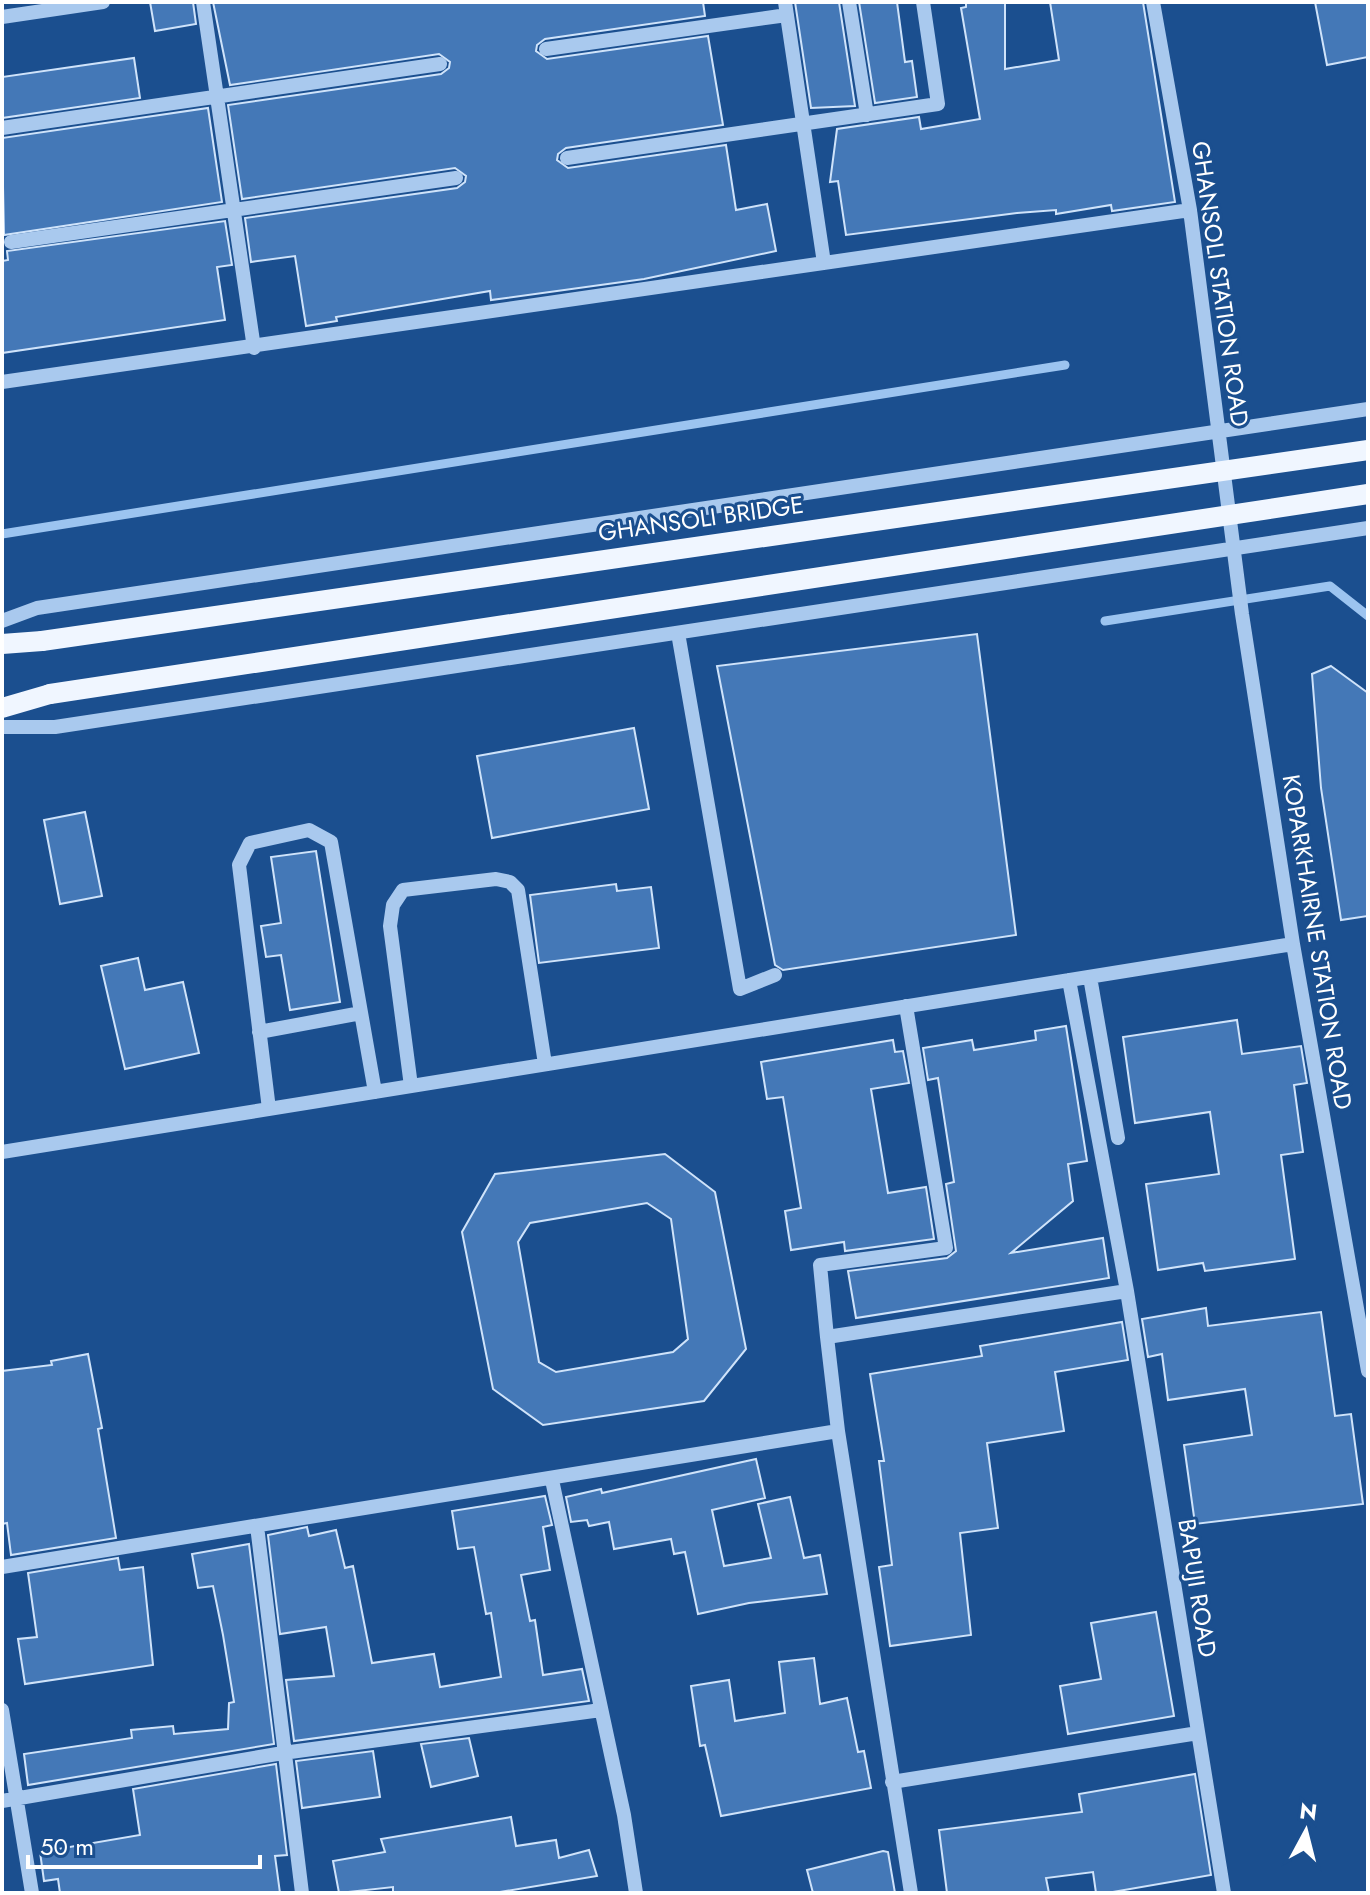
<svg xmlns="http://www.w3.org/2000/svg" width="1370" height="1895" font-family="Jost,sans-serif">
	<rect width="100%" height="100%" fill="#1b4f8f"/>
	<g fill="none" stroke-linecap="round" stroke-linejoin="round">
		<path stroke="#9cc4f0" stroke-width="9" d="M 2,534 L 1065,365
			M 1105,621 L 1330,586 L 1368,616"/>
	</g>
	<path fill="#4478b7" stroke="#cfe3fa" stroke-width="2" fill-rule="evenodd" d="M 150,2 L 193,2 L 196,24 L 155,31 Z
		M 213,2 L 703,2 L 705,16 L 545,39 L 537,45 L 536,51 L 547,59 L 708,36 L 723,125 L 566,148 L 558,154 L 557,160 L 568,168 L 726,145 L 736,210 L 767,204 L 776,251 L 644,279 L 491,300 L 490,291 L 336,317 L 337,321 L 306,326 L 295,256 L 251,262 L 245,218 L 457,188 L 465,182 L 466,176 L 455,168 L 242,199 L 228,105 L 441,74 L 449,68 L 450,62 L 439,54 L 230,85 Z
		M 795,2 L 839,2 L 855,106 L 811,108 Z
		M 859,2 L 897,2 L 905,62 L 912,61 L 917,97 L 875,103 Z
		M 966,2 L 1005,2 L 1005,69 L 1059,60 L 1050,2 L 1143,2 L 1175,202 L 1112,211 L 1111,205 L 1056,214 L 1056,210 L 1017,213 L 846,235 L 838,181 L 830,182 L 837,129 L 919,117 L 921,129 L 980,119 L 961,8 L 966,7 Z
		M 1315,2 L 1368,2 L 1368,57 L 1327,65 Z
		M 134,58 L 140,98 L 2,118 L 2,77 Z
		M 208,108 L 222,202 L 4,235 L 2,138 Z
		M 225,221 L 232,265 L 217,267 L 225,320 L 2,353 L 2,261 L 8,260 L 7,251 Z
		M 977,634 L 1016,935 L 783,970 L 775,965 L 717,666 Z
		M 1331,666 L 1368,693 L 1368,916 L 1341,920 L 1321,788 L 1312,674 Z
		M 634,728 L 649,809 L 492,838 L 477,756 Z
		M 85,812 L 102,896 L 60,904 L 44,820 Z
		M 316,851 L 340,1002 L 290,1010 L 281,955 L 266,957 L 261,926 L 281,923 L 271,857 Z
		M 616,884 L 617,891 L 651,887 L 659,948 L 539,963 L 530,895 Z
		M 138,958 L 145,990 L 183,982 L 199,1053 L 125,1069 L 101,966 Z
		M 1237,1020 L 1242,1054 L 1301,1046 L 1307,1083 L 1294,1085 L 1303,1152 L 1281,1155 L 1295,1259 L 1205,1271 L 1203,1263 L 1158,1270 L 1146,1184 L 1219,1174 L 1210,1112 L 1135,1123 L 1123,1037 Z
		M 1066,1026 L 1087,1161 L 1068,1164 L 1073,1201 L 1011,1253 L 1103,1238 L 1109,1278 L 856,1318 L 848,1271 L 947,1258 L 956,1251 L 946,1184 L 954,1182 L 938,1078 L 928,1080 L 923,1048 L 972,1040 L 974,1050 L 1036,1040 L 1035,1031 Z
		M 893,1040 L 895,1052 L 903,1051 L 909,1083 L 871,1089 L 888,1193 L 926,1187 L 934,1239 L 845,1251 L 844,1242 L 791,1250 L 785,1211 L 801,1208 L 783,1097 L 767,1099 L 761,1062 Z
		M 665,1154 L 715,1192 L 746,1349 L 704,1401 L 543,1425 L 493,1389 L 462,1232 L 495,1174 ZM 647,1203 L 671,1219 L 688,1339 L 673,1352 L 556,1372 L 539,1362 L 518,1242 L 530,1223 Z
		M 1206,1308 L 1208,1326 L 1321,1312 L 1335,1416 L 1351,1414 L 1363,1504 L 1195,1524 L 1184,1445 L 1252,1435 L 1245,1389 L 1168,1400 L 1162,1354 L 1148,1357 L 1142,1319 Z
		M 1122,1322 L 1128,1360 L 1055,1372 L 1064,1431 L 987,1443 L 998,1528 L 960,1533 L 971,1635 L 890,1646 L 879,1567 L 892,1565 L 879,1461 L 884,1461 L 870,1374 L 982,1356 L 980,1346 Z
		M 88,1354 L 102,1428 L 98,1429 L 116,1538 L 11,1555 L 7,1523 L 2,1524 L 2,1371 L 52,1365 L 51,1361 Z
		M 756,1459 L 765,1498 L 712,1510 L 724,1566 L 771,1558 L 758,1504 L 790,1497 L 804,1558 L 820,1555 L 827,1594 L 749,1603 L 698,1614 L 685,1552 L 674,1554 L 671,1539 L 614,1549 L 609,1522 L 589,1526 L 587,1520 L 571,1522 L 566,1497 L 601,1489 L 602,1493 Z
		M 545,1496 L 552,1525 L 543,1527 L 550,1570 L 521,1575 L 530,1621 L 535,1620 L 543,1675 L 582,1669 L 589,1701 L 294,1741 L 286,1680 L 334,1676 L 326,1627 L 280,1634 L 268,1535 L 307,1527 L 309,1536 L 336,1530 L 345,1568 L 353,1566 L 372,1663 L 434,1654 L 440,1687 L 501,1677 L 491,1613 L 486,1614 L 474,1547 L 458,1549 L 452,1511 Z
		M 249,1544 L 274,1744 L 28,1785 L 24,1754 L 132,1738 L 131,1730 L 173,1726 L 174,1734 L 228,1729 L 229,1703 L 234,1702 L 223,1635 L 213,1586 L 198,1588 L 192,1554 Z
		M 118,1558 L 120,1570 L 143,1567 L 153,1665 L 25,1684 L 18,1639 L 37,1637 L 28,1573 Z
		M 1156,1612 L 1174,1716 L 1068,1734 L 1060,1686 L 1101,1679 L 1091,1623 Z
		M 814,1658 L 820,1704 L 847,1698 L 858,1752 L 864,1751 L 871,1788 L 721,1816 L 705,1745 L 700,1746 L 691,1686 L 729,1680 L 735,1721 L 785,1713 L 779,1662 Z
		M 469,1738 L 478,1776 L 431,1787 L 421,1744 Z
		M 373,1751 L 380,1797 L 302,1808 L 296,1761 Z
		M 276,1764 L 287,1855 L 275,1856 L 280,1893 L 60,1893 L 58,1879 L 44,1881 L 40,1852 L 140,1835 L 133,1789 Z
		M 1195,1774 L 1211,1875 L 1107,1893 L 1096,1893 L 1093,1872 L 1046,1878 L 1049,1893 L 947,1893 L 939,1830 L 1082,1812 L 1079,1794 Z
		M 511,1817 L 516,1846 L 556,1840 L 559,1858 L 589,1850 L 597,1876 L 494,1893 L 393,1893 L 393,1887 L 339,1893 L 333,1861 L 385,1852 L 381,1839 Z
		M 883,1851 L 888,1852 L 895,1893 L 813,1893 L 807,1870 Z"/>
	<g fill="none" stroke-linecap="round" stroke-linejoin="round">
		<path stroke="#a9c9ee" stroke-width="14" d="M 203,2 L 254,348
			M 785,2 L 824,263
			M 849,2 L 867,115
			M 1153,2 L 1190,210 L 1242,614 L 1293,944 L 1368,1371
			M 2,17 L 103,2
			M 546,49 L 787,15
			M 2,128 L 440,64
			M 567,158 L 938,104 L 923,2
			M 11,242 L 456,178
			M 2,382 L 1190,210
			M 2,621 L 37,608 L 1368,409
			M 678,633 L 740,989 L 775,975
			M 2,727 L 55,727 L 1368,528
			M 1090,977 L 1118,1138
			M 259,1032 L 361,1013
			M 411,1086 L 390,926 L 393,905 L 403,890 L 496,879 L 510,882 L 518,890 L 545,1064
			M 269,1109 L 239,865 L 250,843 L 309,830 L 331,842 L 375,1092
			M 2,1152 L 1293,944
			M 1127,1291 L 1224,1893
			M 827,1337 L 820,1265 L 946,1248 L 906,1006
			M 838,1431 L 827,1337 L 1127,1291 L 1069,980
			M 552,1480 L 624,1815 L 636,1893
			M 257,1526 L 302,1893
			M 2,1567 L 838,1431 L 911,1893
			M 2,1710 L 32,1893
			M 892,1782 L 1198,1733
			M 2,1801 L 283,1753 L 601,1710"/>
		<path stroke="#f0f6ff" stroke-width="20" d="M 2,644 L 42,641
			M 2,708 L 50,694"/>
		<path stroke="#f0f6ff" stroke-width="20" d="M 42,641 L 1368,450
			M 50,694 L 1368,494"/>
	</g>
	<g text-anchor="middle" stroke-width="6" stroke-linejoin="round" paint-order="stroke">
		<g font-size="24" fill="#fff" stroke="#1b4f8f">
			<text transform="translate(1220 284) rotate(82)" y="8">GHANSOLI STATION ROAD</text>
			<text transform="translate(701 519) rotate(-8)" y="8">GHANSOLI BRIDGE</text>
			<text transform="translate(1317 942) rotate(81)" y="8">KOPARKHAIRNE STATION ROAD</text>
			<text transform="translate(1197 1588) rotate(81)" y="8">BAPUJI ROAD</text>
		</g>
	</g>
	<rect width="1370" height="1895" fill="none" stroke="#ffffff" stroke-width="8"/>
	<g transform="translate(1306 1831) rotate(7)" stroke="#1b4f8f" stroke-width="6" paint-order="stroke">
	<path d="M0-6L14 30L0 20L-14 30Z" fill="#ffffff"/>
	<text y="-12" font-size="22" font-weight="bold" text-anchor="middle" fill="#ffffff">N</text>
	</g>
	<path d="M28 1855v12h232v-12" fill="none" stroke="#ffffff" stroke-width="4"/>
	<text x="40" y="1855" font-size="24" fill="#ffffff" stroke="#1b4f8f" stroke-width="6" paint-order="stroke">50 m</text>
</svg>
